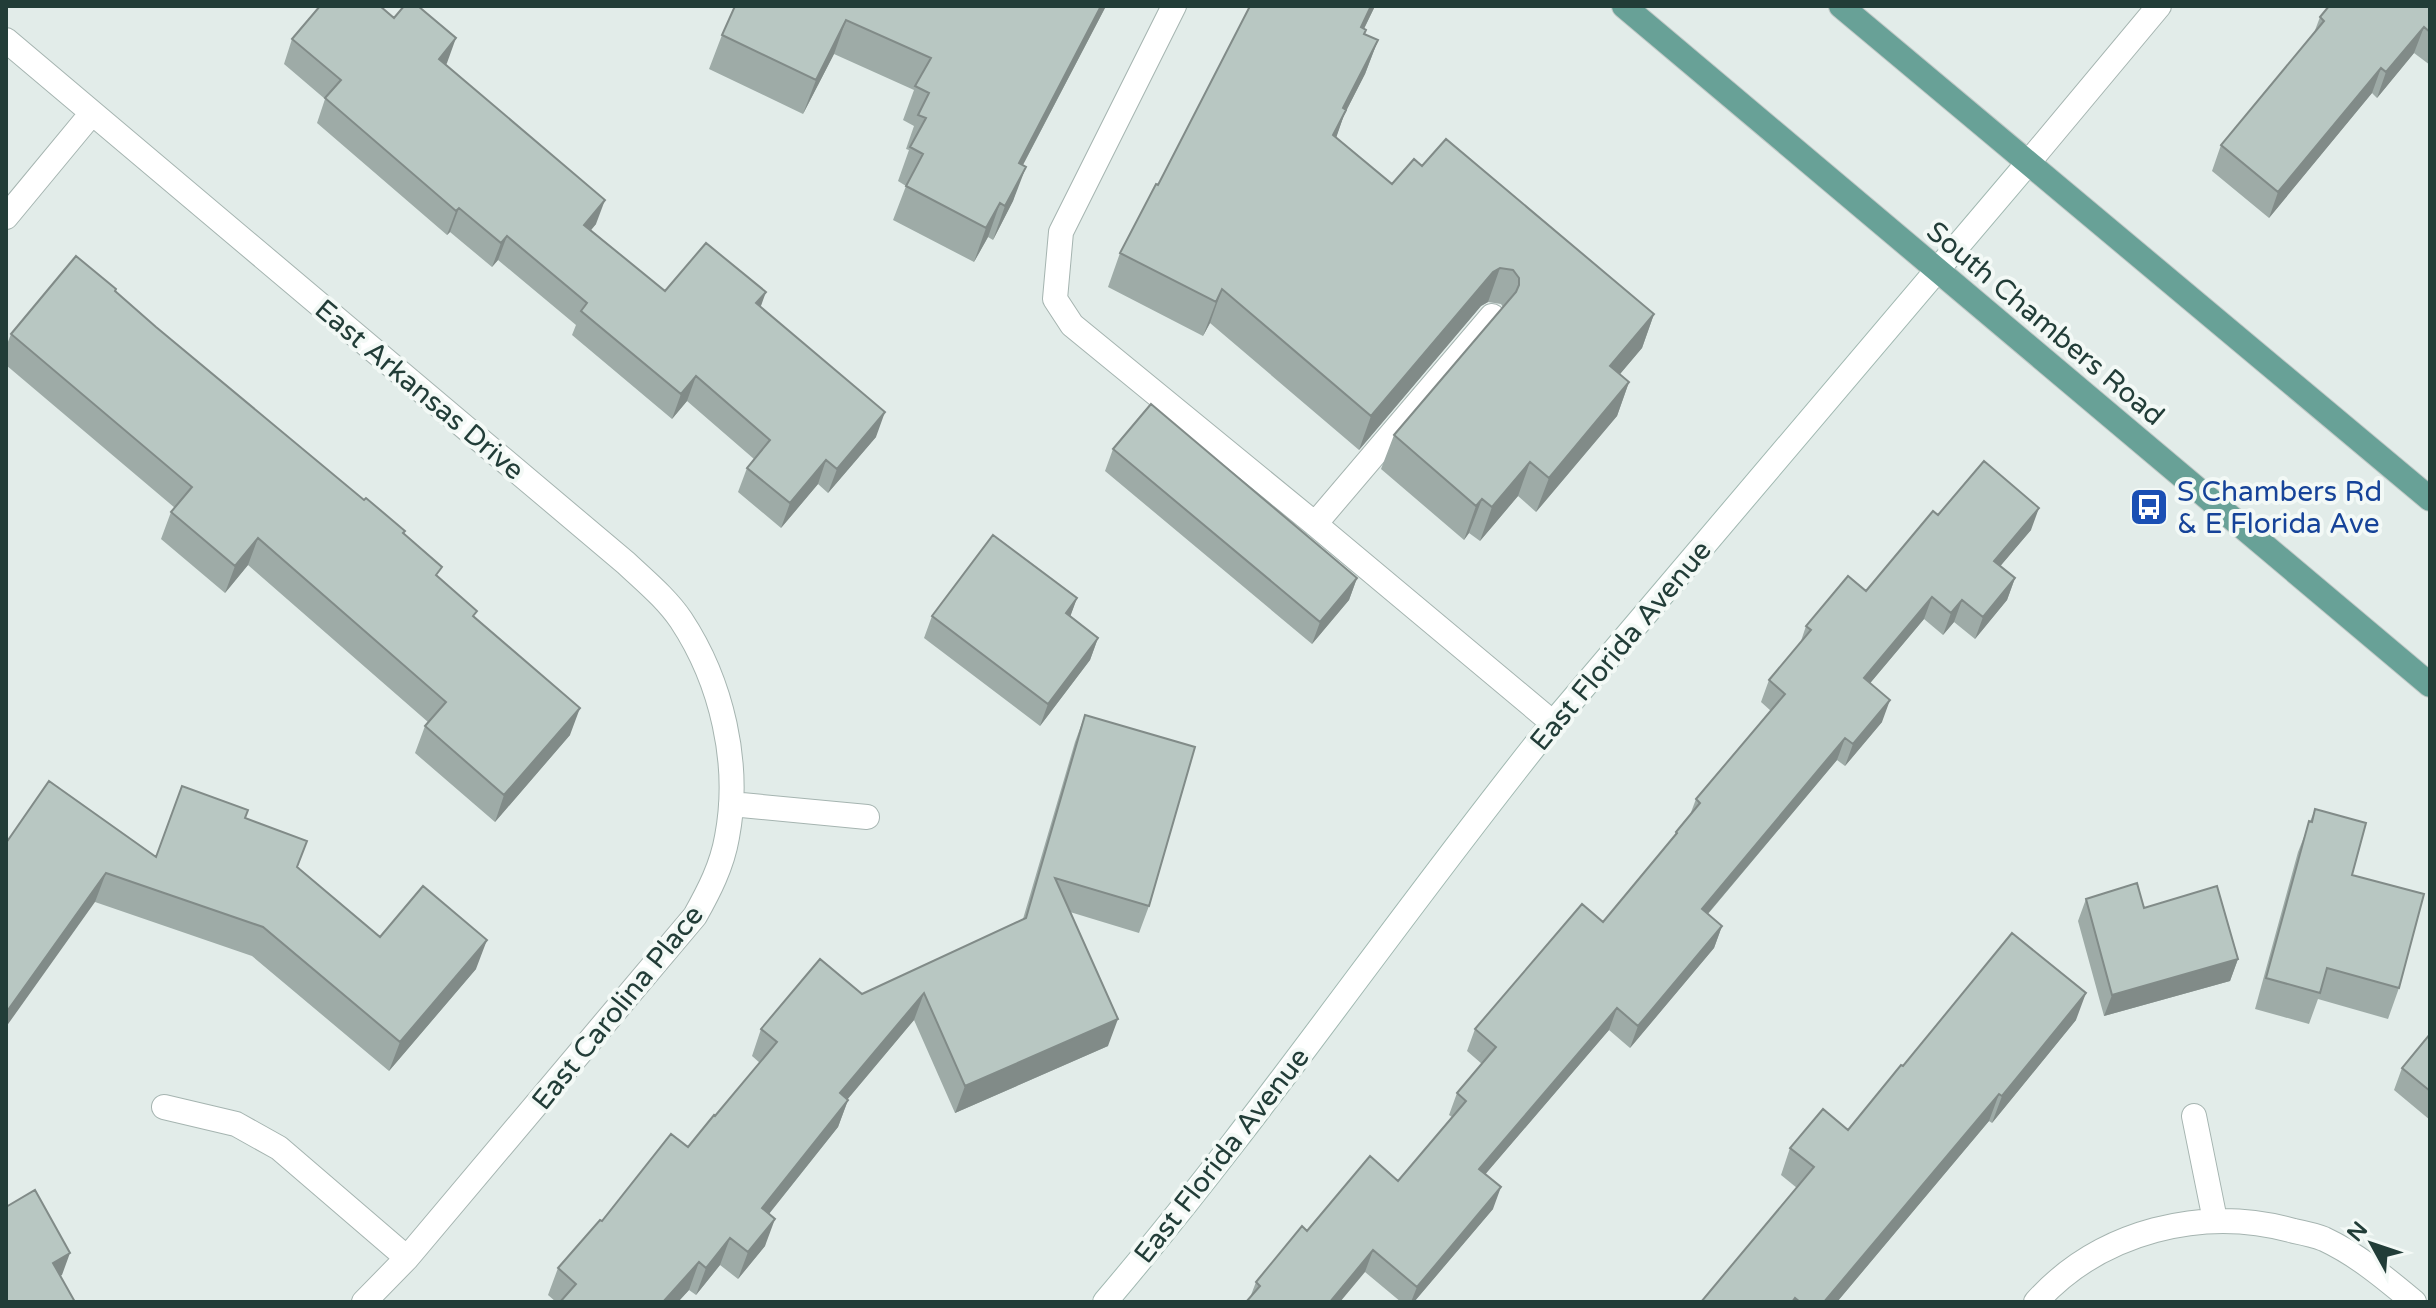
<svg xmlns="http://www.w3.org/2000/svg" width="2436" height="1308" font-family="'Varela Round',sans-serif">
	<rect width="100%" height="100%" fill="#e2ece9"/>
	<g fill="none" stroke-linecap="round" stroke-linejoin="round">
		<defs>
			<path id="lane" d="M 1174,6 L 1061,232 L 1055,299 L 1072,325 L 1315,524 L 1553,723
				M 1315,524 L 1492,316"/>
			<path id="street" d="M 6,40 L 626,563 C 645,581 666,598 681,620 C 722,682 741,764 727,837 C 722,866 709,891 695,916 L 407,1258 L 364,1302
				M 2028,163 L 2159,6
				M 6,217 L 92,113
				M 731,804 L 867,817
				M 164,1107 L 236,1124 L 279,1148 L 407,1258
				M 2194,1116 L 2215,1220
				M 2036,1302 C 2100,1231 2203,1205 2294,1231 C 2304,1233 2314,1235 2324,1239 C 2358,1255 2385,1278 2414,1302"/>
			<path id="secondary" d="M 1105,1302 C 1263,1116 1400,913 1553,723 L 2028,163"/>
			<path id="primary" d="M 1624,6 L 2430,685
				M 1841,6 L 2430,499"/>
		</defs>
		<use href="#lane" stroke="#a5b4b0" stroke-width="26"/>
		<use href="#street" stroke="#a5b4b0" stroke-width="26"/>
		<use href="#secondary" stroke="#a1b8b1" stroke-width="26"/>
		<use href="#primary" stroke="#c1c9c7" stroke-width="26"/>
		<use href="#lane" stroke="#fff" stroke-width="24"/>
		<use href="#street" stroke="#fff" stroke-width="24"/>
		<use href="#secondary" stroke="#fff" stroke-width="24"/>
		<use href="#primary" stroke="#68a197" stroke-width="24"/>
	</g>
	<path fill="#9eaba7" d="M 735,6 L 1106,6 L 1023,165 L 1013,201 L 993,240 L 988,237 L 974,262 L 893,220 L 906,186 L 898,181 L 909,150 L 906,149 L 914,126 L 903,120 L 914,90 L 834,54 L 803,114 L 709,69 L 722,35 Z
		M 1375,6 L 1364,29 L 1365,34 L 1378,40 L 1365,74 L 1344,115 L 1336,137 L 1392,184 L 1422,166 L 1654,314 L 1642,348 L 1620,374 L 1629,382 L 1617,416 L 1536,512 L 1518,496 L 1480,541 L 1469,533 L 1464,540 L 1381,469 L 1394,435 L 1503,307 L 1501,304 L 1488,302 L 1481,306 L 1359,450 L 1210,323 L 1203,336 L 1108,287 L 1120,253 L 1158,185 Z
		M 2430,6 L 2430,65 L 2414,53 L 2377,98 L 2372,93 L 2269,218 L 2212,171 L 2221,145 L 2314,33 L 2320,17 Z
		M 394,18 L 447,63 L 445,65 L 596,224 L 591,230 L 665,291 L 760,307 L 876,437 L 828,493 L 818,484 L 781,528 L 738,492 L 747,468 L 754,459 L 687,401 L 672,419 L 572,335 L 576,325 L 498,260 L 492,267 L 450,232 L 447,235 L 317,123 L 325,99 L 284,64 L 292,39 Z
		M 115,291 L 156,327 L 404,533 L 438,578 L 475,617 L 570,735 L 495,822 L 415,753 L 425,726 L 428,722 L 248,565 L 225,593 L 161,539 L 171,512 L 175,508 L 6,365 L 6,347 L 11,334 Z
		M 1113,449 L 1357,578 L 1349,600 L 1312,644 L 1105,471 Z
		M 1938,515 L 2031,530 L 2000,566 L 2015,578 L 2007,600 L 1975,639 L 1954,622 L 1943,635 L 1924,619 L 1870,683 L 1882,722 L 1845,766 L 1837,760 L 1708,914 L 1722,926 L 1714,948 L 1630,1048 L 1609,1030 L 1485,1174 L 1493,1209 L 1414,1302 L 1401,1302 L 1365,1272 L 1251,1295 L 1256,1282 L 1307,1231 L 1398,1181 L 1452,1117 L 1449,1115 L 1457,1093 L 1482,1064 L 1467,1051 L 1475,1029 L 1603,922 L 1674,837 L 1676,832 L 1690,815 L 1696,799 L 1771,711 L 1761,702 L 1769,680 L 1800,644 L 1806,626 L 1866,591 Z
		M 1077,598 L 1070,616 L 1098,638 L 1090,660 L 1040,726 L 924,638 L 932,616 Z
		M 1085,715 L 1149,906 L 1139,933 L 1070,912 L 1108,1046 L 955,1113 L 914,1020 L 847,1100 L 848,1100 L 838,1127 L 769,1214 L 765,1246 L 738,1279 L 720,1265 L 696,1295 L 689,1290 L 678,1302 L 556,1302 L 548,1295 L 558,1268 L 602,1221 L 688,1147 L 760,1063 L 752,1056 L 761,1029 L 862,994 L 1023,919 L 1075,742 Z
		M 49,781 L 156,857 L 245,818 L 297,867 L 380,937 L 476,969 L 389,1071 L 252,956 L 95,902 Z
		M 2315,809 L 2352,875 L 2399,988 L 2388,1019 L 2318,999 L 2309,1024 L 2255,1009 L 2298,852 Z
		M 2086,899 L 2144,908 L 2238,959 L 2230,981 L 2104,1016 L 2078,921 Z
		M 2076,1020 L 1992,1123 L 1989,1121 L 1837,1302 L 1701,1302 L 1797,1188 L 1781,1175 L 1790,1148 L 1848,1130 L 1903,1066 Z
		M 2430,1034 L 2430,1120 L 2394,1090 L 2402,1068 Z"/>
	<path fill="#818b88" d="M 1101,6 L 1106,6 L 1006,197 L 1019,163 Z
		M 1371,6 L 1375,6 L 1348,61 L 1361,27 Z
		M 846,20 L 834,54 L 803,114 L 816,80 Z
		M 2424,27 L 2414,53 L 2377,98 L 2386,72 Z
		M 456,38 L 447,63 L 430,84 L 439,59 Z
		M 1378,40 L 1365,74 L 1344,115 L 1334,144 L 1321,169 L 1343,108 Z
		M 2381,68 L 2372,93 L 2269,218 L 2278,192 Z
		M 1026,167 L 1013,201 L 993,240 L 1005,206 Z
		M 605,200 L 596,224 L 575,249 L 584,225 Z
		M 1000,203 L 988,237 L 974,262 L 986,228 Z
		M 459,208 L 450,232 L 447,235 L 456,211 Z
		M 507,236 L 498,260 L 492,267 L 501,243 Z
		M 1500,268 L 1488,302 L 1481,306 L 1359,450 L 1371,416 L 1493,272 Z
		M 1222,289 L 1210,323 L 1203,336 L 1216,302 Z
		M 766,292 L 757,317 L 756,303 Z
		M 1654,314 L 1642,348 L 1598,400 L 1610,366 Z
		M 696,376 L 687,401 L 672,419 L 681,394 Z
		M 1629,382 L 1617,416 L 1536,512 L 1549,478 Z
		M 885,412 L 876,437 L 828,493 L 837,469 Z
		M 826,460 L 818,484 L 781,528 L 790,503 Z
		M 1530,462 L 1518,496 L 1480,541 L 1492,507 Z
		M 1482,499 L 1469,533 L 1464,540 L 1476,506 Z
		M 2039,508 L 2031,530 L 1986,583 L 1994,561 Z
		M 258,538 L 248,565 L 225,593 L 235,566 Z
		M 1357,578 L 1349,600 L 1312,644 L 1320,622 Z
		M 2015,578 L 2007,600 L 1975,639 L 1983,617 Z
		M 1932,597 L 1924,619 L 1856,700 L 1864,678 Z
		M 1077,598 L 1069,620 L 1066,613 Z
		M 1962,600 L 1954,622 L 1943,635 L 1951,613 Z
		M 1098,638 L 1090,660 L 1040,726 L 1048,704 Z
		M 1890,700 L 1882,722 L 1845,766 L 1853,744 Z
		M 580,708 L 570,735 L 495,822 L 504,795 Z
		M 1845,738 L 1837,760 L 1694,930 L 1702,909 Z
		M 106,873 L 95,902 L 6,1027 L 6,1015 L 8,1010 Z
		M 1722,926 L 1714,948 L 1630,1048 L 1638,1026 Z
		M 487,940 L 476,969 L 389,1071 L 400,1042 Z
		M 2238,959 L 2230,981 L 2104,1016 L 2112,995 Z
		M 924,993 L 914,1020 L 830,1120 L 840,1093 Z
		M 2086,993 L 2076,1020 L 1992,1123 L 2002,1096 Z
		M 1617,1008 L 1609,1030 L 1471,1191 L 1479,1169 Z
		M 1118,1019 L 1108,1046 L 955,1113 L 965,1086 Z
		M 1999,1094 L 1989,1121 L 1837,1302 L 1824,1302 Z
		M 848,1100 L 838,1127 L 752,1235 L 762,1208 Z
		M 1501,1187 L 1493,1209 L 1414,1302 L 1411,1302 L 1417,1287 Z
		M 775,1219 L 765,1246 L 738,1279 L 748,1252 Z
		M 730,1238 L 720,1265 L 696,1295 L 706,1268 Z
		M 1373,1250 L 1365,1272 L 1340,1302 L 1330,1302 Z
		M 70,1253 L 62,1275 L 45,1285 L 53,1263 Z
		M 699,1262 L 689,1290 L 678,1302 L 663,1302 Z"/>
	<path fill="#b8c7c2" stroke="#818b88" stroke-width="2" d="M 320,6 L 380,6 L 394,18 L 404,6 L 418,6 L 456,38 L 439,59 L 605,200 L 584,225 L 665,291 L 706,243 L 766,292 L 756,303 L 885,412 L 837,469 L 826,460 L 790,503 L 747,468 L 770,440 L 696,376 L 681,394 L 581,311 L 587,303 L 507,236 L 501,243 L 459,208 L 456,211 L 325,98 L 341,80 L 292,39 Z
		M 735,6 L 1101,6 L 1019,163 L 1026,167 L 1005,206 L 1000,203 L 986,228 L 906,186 L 923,154 L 910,147 L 926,118 L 918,115 L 929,93 L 915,86 L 931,58 L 846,20 L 816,80 L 722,35 Z
		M 1250,6 L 1371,6 L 1361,27 L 1366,30 L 1364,34 L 1378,40 L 1343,108 L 1346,110 L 1333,135 L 1392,184 L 1414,159 L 1422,166 L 1446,139 L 1654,314 L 1610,366 L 1629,382 L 1549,478 L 1530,462 L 1492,507 L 1482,499 L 1476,506 L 1394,435 L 1516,292 L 1519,285 L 1519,278 L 1513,270 L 1500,268 L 1493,272 L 1371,416 L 1222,289 L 1216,302 L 1120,253 L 1156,184 L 1158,185 Z
		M 2329,6 L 2430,6 L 2430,32 L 2424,27 L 2386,72 L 2381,68 L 2278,192 L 2221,145 L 2324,21 L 2320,17 Z
		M 76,256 L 116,289 L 115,291 L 156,327 L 364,500 L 366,498 L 405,531 L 403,533 L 442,567 L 436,575 L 477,611 L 473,616 L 580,708 L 504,795 L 425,726 L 446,702 L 258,538 L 235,566 L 171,512 L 192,487 L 11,334 Z
		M 1151,404 L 1357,578 L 1320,622 L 1113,449 Z
		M 1984,461 L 2039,508 L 1994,561 L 2015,578 L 1983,617 L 1962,600 L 1951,613 L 1932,597 L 1864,678 L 1890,700 L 1853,744 L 1845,738 L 1702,909 L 1722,926 L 1638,1026 L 1617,1008 L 1479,1169 L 1501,1187 L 1417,1287 L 1373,1250 L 1330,1302 L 1246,1302 L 1260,1286 L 1256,1282 L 1302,1226 L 1307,1231 L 1370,1156 L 1398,1181 L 1466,1101 L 1457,1093 L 1496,1047 L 1475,1029 L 1582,904 L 1603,922 L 1677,833 L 1676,832 L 1700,803 L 1696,799 L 1785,694 L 1769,680 L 1811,630 L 1806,626 L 1848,576 L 1866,591 L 1933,511 L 1938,515 Z
		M 993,535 L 1077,598 L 1066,613 L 1098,638 L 1048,704 L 932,616 Z
		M 1085,715 L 1195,747 L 1149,906 L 1055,878 L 1118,1019 L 965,1086 L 924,993 L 840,1093 L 848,1100 L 762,1208 L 775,1219 L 748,1252 L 730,1238 L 706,1268 L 699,1262 L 663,1302 L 560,1302 L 576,1284 L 558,1268 L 600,1220 L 602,1221 L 671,1134 L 688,1147 L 714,1115 L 715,1116 L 777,1042 L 761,1029 L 820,959 L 862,994 L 1026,918 Z
		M 49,781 L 156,857 L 182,786 L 248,810 L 245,818 L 307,841 L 297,867 L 380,937 L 423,886 L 487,940 L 400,1042 L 263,927 L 106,873 L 8,1010 L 6,1016 L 6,843 Z
		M 2315,809 L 2366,823 L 2352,875 L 2424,894 L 2399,988 L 2327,968 L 2320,993 L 2266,978 L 2309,821 L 2312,822 Z
		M 2137,883 L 2144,908 L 2217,886 L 2238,959 L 2112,995 L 2086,899 Z
		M 2012,933 L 2086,993 L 2002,1096 L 1999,1094 L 1824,1302 L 1800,1302 L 1795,1298 L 1792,1302 L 1701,1302 L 1814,1167 L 1790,1148 L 1823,1109 L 1848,1130 L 1901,1065 L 1903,1066 Z
		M 2430,1034 L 2430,1091 L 2402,1068 Z
		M 35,1190 L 70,1253 L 53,1263 L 75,1302 L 6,1302 L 6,1207 Z"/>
	<defs>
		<symbol id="bus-square" viewBox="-11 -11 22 22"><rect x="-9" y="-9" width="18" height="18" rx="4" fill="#1a4fb4" stroke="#f3f9f6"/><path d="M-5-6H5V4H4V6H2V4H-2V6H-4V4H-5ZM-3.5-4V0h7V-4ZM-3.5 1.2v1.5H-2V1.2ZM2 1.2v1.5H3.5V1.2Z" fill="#fff"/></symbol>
	</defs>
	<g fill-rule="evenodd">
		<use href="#bus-square" x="2127" y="485" width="44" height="44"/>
	</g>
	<g text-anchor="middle" stroke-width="8" stroke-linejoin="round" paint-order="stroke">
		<g font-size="28" fill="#223d38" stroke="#f3f9f6">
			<text transform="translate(2046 323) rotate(40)" y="10">South Chambers Road</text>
			<text transform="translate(420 389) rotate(40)" y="10">East Arkansas Drive</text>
			<text transform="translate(1620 645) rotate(-50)" y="10">East Florida Avenue</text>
			<text transform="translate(617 1007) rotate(-51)" y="10">East Carolina Place</text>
			<text transform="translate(1221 1155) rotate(-52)" y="10">East Florida Avenue</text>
		</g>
		<g font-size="28" fill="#164399" stroke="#f3f9f6" text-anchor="start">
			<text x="2177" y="501">S Chambers Rd<tspan x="2177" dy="32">&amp; E Florida Ave</tspan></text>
		</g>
	</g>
	<rect width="2436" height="1308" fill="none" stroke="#223d38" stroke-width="16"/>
	<g transform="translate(2372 1244) rotate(310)" stroke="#f3f9f6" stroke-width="6" paint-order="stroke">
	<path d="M0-6L14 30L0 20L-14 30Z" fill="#223d38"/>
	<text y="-12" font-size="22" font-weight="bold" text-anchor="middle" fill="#223d38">N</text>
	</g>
</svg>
